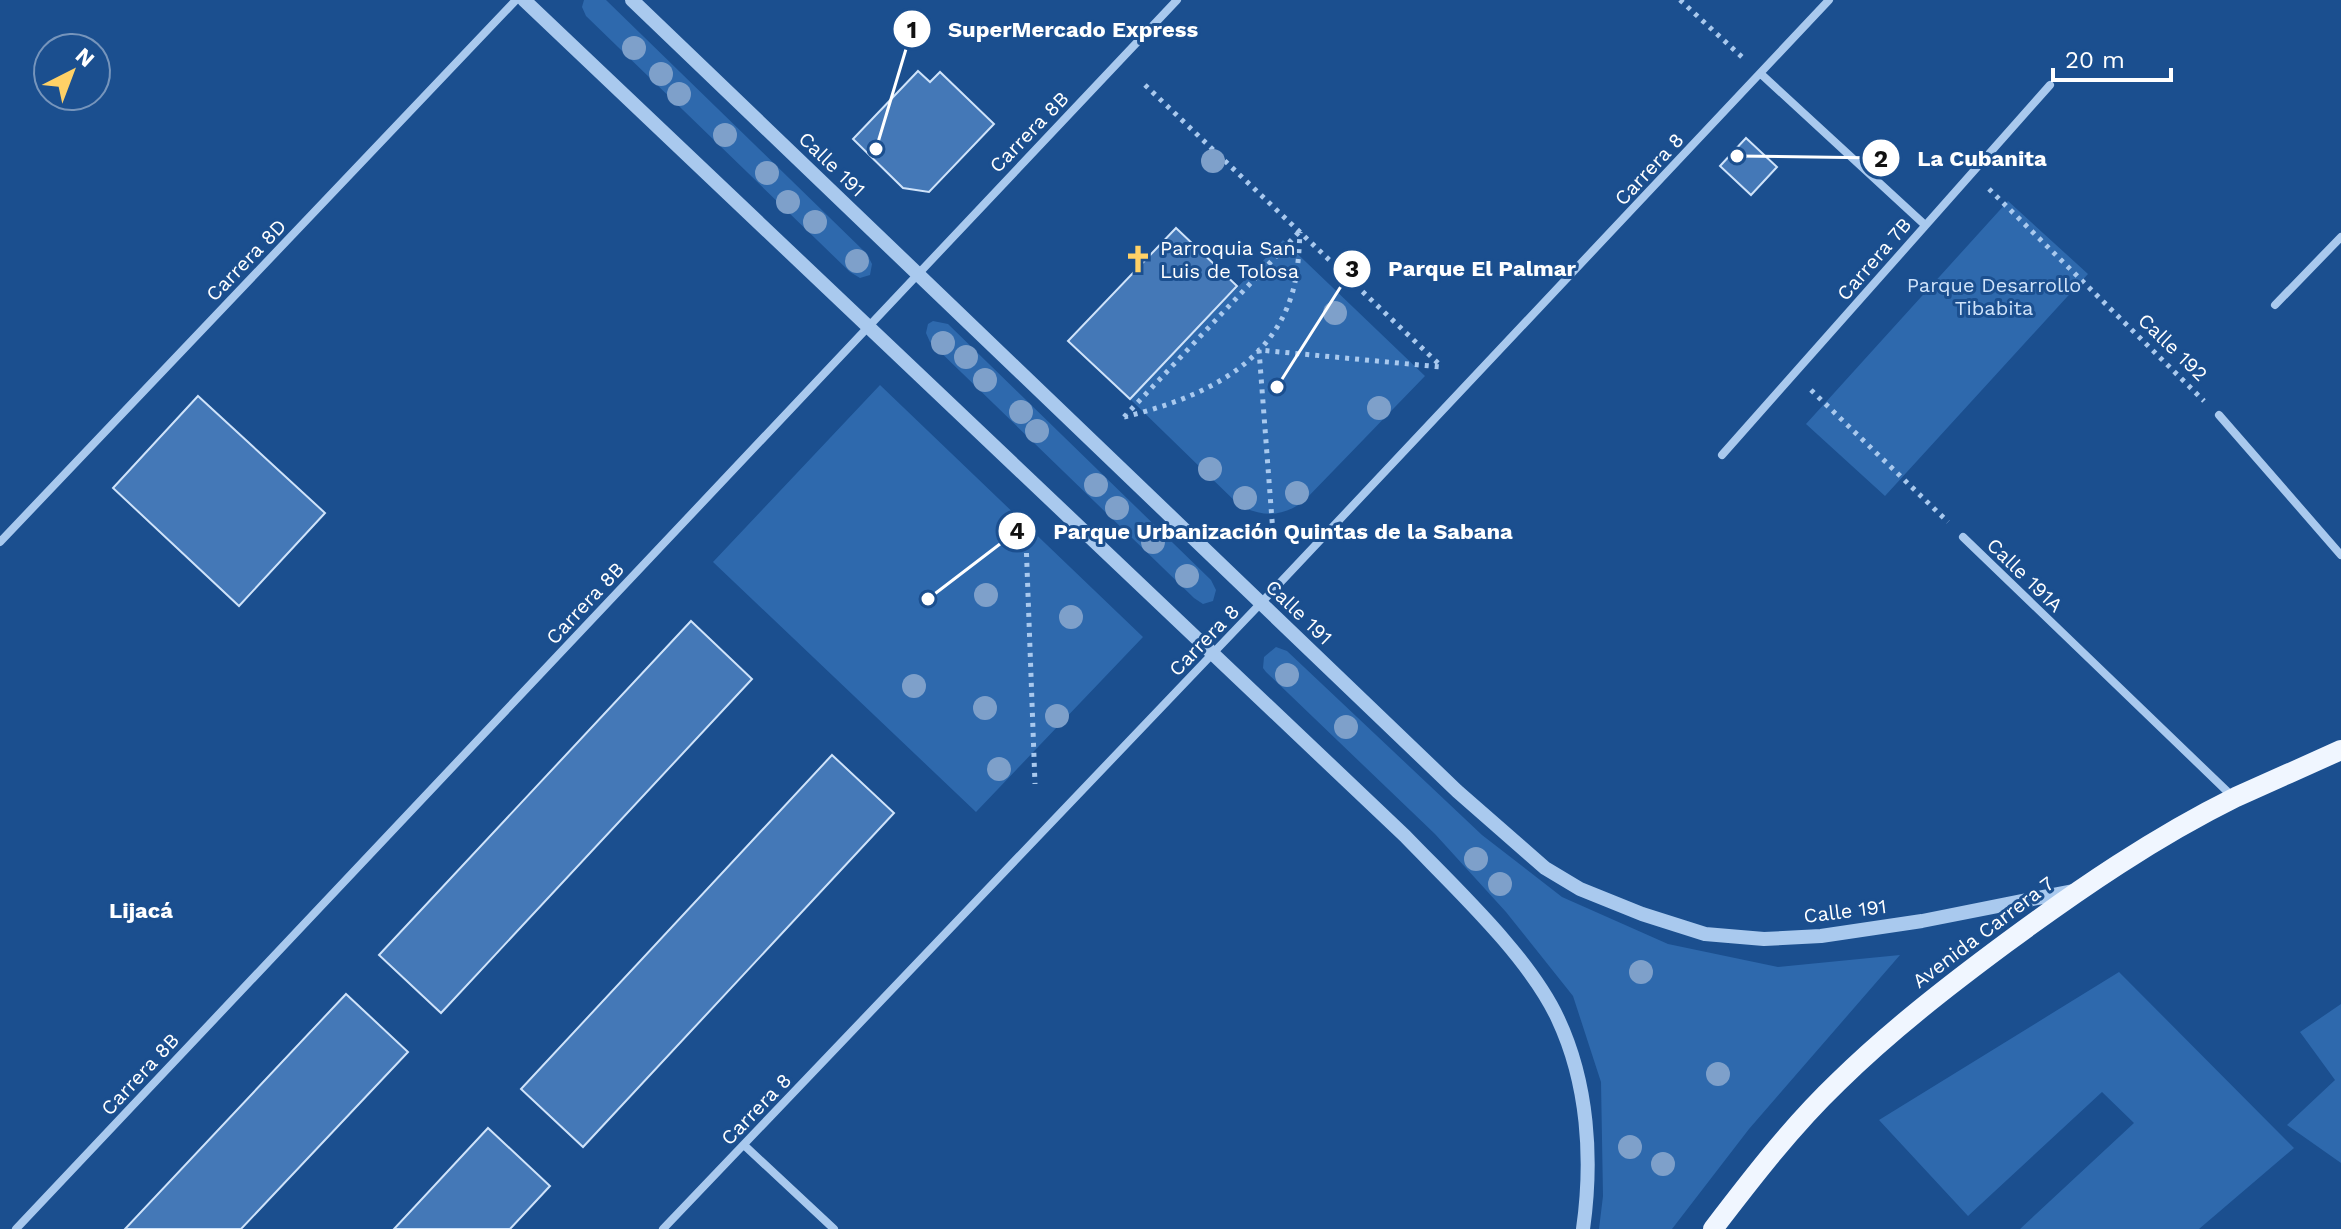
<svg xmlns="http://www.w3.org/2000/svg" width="2341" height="1229" font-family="'Work Sans',sans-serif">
	<rect width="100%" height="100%" fill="#1b4f8f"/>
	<path fill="#2e69ad" d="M 584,0 L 606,0 L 867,254 L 872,264 L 870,275 L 860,278 L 850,272 L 586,16 L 582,7 Z
		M 2008,201 L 2088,274 L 1885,496 L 1806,424 Z
		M 1283,240 L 1425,376 L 1303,502 C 1281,517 1264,517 1240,506 L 1130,399 Z
		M 933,321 L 948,324 L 1211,580 L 1216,590 L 1213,601 L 1203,604 L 1194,598 L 930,342 L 926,333 L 928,324 Z
		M 880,385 L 1143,637 L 976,812 L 713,562 Z
		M 1276,647 L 1287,651 L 1482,835 L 1562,897 L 1668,944 L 1778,967 L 1900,955 L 1749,1129 L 1672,1229 L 1599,1229 L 1603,1196 L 1601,1082 L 1573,996 L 1506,912 L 1435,834 L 1266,672 L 1263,668 L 1264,657 Z
		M 2119,972 L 2294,1148 L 2199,1229 L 2020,1229 L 2134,1123 L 2102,1092 L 1968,1216 L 1879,1120 Z
		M 2341,1004 L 2341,1163 L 2287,1125 L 2335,1080 L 2300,1032 Z"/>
	<path fill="#4478b7" stroke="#cfe3fa" stroke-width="2" d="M 918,71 L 930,82 L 940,72 L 994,124 L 929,192 L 903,188 L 853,139 Z
		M 1746,138 L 1777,167 L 1751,195 L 1720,166 Z
		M 1176,228 L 1237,286 L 1130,399 L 1068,341 Z
		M 198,396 L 325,513 L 239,606 L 113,488 Z
		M 691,621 L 752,679 L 441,1013 L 379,955 Z
		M 832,755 L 894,813 L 583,1147 L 521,1089 Z
		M 346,994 L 408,1052 L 241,1229 L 125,1229 Z
		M 488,1128 L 550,1186 L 510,1229 L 394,1229 Z"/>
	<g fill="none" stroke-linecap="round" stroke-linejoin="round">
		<path stroke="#a9c9ee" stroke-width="5" stroke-dasharray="4 6" stroke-linecap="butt" d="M 1680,0 L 1742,57
			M 1145,85 L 1442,367
			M 1989,189 L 2204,401
			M 1811,390 L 1948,522
			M 1124,417 C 1193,400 1269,370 1292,294 C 1298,274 1299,253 1300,232
			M 1124,417 L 1299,232
			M 1025,513 L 1035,784
			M 1273,533 L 1259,350 L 1441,367"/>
		<path stroke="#a9c9ee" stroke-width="8" d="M 1761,74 L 1925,225
			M 2275,305 L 2341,237
			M 2219,415 L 2341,555
			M 1722,455 L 2050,85
			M 1963,537 L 2233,797
			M 0,542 L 516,0
			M 744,1145 L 834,1229
			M 16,1229 L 1177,0
			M 663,1229 L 1261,603 L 1829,0"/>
		<path stroke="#a9c9ee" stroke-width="14" d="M 524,0 L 1405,836 C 1454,887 1529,956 1558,1019 C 1588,1083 1593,1159 1583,1229
			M 632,0 L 1457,791 L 1545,868 L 1580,889 L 1642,914 L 1705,934 L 1764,939 L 1821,936 L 1922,921 L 2073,891"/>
		<path stroke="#f0f6ff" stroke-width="20" d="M 1713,1229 C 1752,1178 1792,1126 1838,1082 C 1890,1031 1948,986 2006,943 C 2079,889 2155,837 2236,797 C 2271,781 2306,766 2341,750"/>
	</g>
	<g fill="#7ea0ca">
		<circle cx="634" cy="48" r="12"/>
		<circle cx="661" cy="74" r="12"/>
		<circle cx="679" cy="94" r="12"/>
		<circle cx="725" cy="135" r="12"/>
		<circle cx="1213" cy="161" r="12"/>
		<circle cx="767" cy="173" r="12"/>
		<circle cx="788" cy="202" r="12"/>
		<circle cx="815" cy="222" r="12"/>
		<circle cx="857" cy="261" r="12"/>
		<circle cx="1335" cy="313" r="12"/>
		<circle cx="943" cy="343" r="12"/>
		<circle cx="966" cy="357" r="12"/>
		<circle cx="985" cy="380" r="12"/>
		<circle cx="1379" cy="408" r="12"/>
		<circle cx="1021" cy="412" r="12"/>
		<circle cx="1037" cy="431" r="12"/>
		<circle cx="1210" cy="469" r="12"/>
		<circle cx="1096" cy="485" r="12"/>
		<circle cx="1297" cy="493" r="12"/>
		<circle cx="1245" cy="498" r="12"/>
		<circle cx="1117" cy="508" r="12"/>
		<circle cx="1153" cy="542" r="12"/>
		<circle cx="1187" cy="576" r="12"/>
		<circle cx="986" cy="595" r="12"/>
		<circle cx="1071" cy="617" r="12"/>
		<circle cx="1287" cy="675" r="12"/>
		<circle cx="914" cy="686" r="12"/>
		<circle cx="985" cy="708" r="12"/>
		<circle cx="1057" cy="716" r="12"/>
		<circle cx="1346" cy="727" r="12"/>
		<circle cx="999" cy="769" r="12"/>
		<circle cx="1476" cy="859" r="12"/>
		<circle cx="1500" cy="884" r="12"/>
		<circle cx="1641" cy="972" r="12"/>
		<circle cx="1718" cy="1074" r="12"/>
		<circle cx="1630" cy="1147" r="12"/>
		<circle cx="1663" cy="1164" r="12"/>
	</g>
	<defs>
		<symbol id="church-bare" viewBox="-9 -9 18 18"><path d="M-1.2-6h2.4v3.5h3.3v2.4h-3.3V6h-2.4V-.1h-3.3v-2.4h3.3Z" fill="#ffd166" stroke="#1b4f8f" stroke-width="2.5" paint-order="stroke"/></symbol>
	</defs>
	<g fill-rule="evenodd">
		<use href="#church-bare" x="1118" y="239" width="40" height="40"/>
	</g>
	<g text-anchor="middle" stroke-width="6" stroke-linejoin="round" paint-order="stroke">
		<g font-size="20" fill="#fff" stroke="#1b4f8f">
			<text transform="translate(1029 132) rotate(-46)" y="7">Carrera 8B</text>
			<text transform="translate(832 164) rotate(44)" y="7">Calle 191</text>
			<text transform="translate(1649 169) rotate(-47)" y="7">Carrera 8</text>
			<text transform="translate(1874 259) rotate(-49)" y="7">Carrera 7B</text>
			<text transform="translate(246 260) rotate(-46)" y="7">Carrera 8D</text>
			<text transform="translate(2173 347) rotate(44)" y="7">Calle 192</text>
			<text transform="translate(2025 575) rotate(44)" y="7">Calle 191A</text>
			<text transform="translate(585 603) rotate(-47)" y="7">Carrera 8B</text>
			<text transform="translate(1299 612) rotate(44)" y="7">Calle 191</text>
			<text transform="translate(1204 640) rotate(-46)" y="7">Carrera 8</text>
			<text transform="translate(1845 911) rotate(-7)" y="7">Calle 191</text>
			<text transform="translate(1983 932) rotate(-37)" y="7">Avenida Carrera 7</text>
			<text transform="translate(140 1074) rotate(-47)" y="7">Carrera 8B</text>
			<text transform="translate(756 1109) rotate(-46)" y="7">Carrera 8</text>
		</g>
		<g font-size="20" fill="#fff" stroke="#1b4f8f" text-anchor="start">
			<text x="1160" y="255">Parroquia San<tspan x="1160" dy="23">Luis de Tolosa</tspan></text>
		</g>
		<g font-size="20" fill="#cfe3fa" stroke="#1b4f8f">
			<text x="1994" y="292">Parque Desarrollo<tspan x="1994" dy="23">Tibabita</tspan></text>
		</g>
		<g font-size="22" font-weight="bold" fill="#fff" stroke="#1b4f8f">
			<text x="141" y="918">Lijacá</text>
		</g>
	</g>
	<path fill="none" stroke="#fff" stroke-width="3" d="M876 149L912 29M1737 156L1881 158M1277 387L1352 269M928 599L1017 531"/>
	<g fill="#fff" stroke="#1b4f8f" stroke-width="3">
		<circle cx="876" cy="149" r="8"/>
		<circle cx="1737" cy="156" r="8"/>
		<circle cx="1277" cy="387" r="8"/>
		<circle cx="928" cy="599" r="8"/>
		<circle cx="912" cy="29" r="20"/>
		<circle cx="1881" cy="158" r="20"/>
		<circle cx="1352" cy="269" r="20"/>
		<circle cx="1017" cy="531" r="20"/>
	</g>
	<g font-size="24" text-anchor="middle" font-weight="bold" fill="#111">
		<text x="912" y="38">1</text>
		<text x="1881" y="167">2</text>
		<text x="1352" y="277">3</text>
		<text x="1017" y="539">4</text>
	</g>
	<g font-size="22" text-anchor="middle" font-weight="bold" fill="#fff" stroke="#1b4f8f" stroke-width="6" stroke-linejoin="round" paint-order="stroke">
		<text x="1073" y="37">SuperMercado Express</text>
		<text x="1982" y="166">La Cubanita</text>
		<text x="1482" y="276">Parque El Palmar</text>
		<text x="1283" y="539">Parque Urbanización Quintas de la Sabana</text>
	</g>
	<g transform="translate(72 72) rotate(42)"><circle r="38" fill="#1b4f8f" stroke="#7695bc" stroke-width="2"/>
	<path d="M0-6L14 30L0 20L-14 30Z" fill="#ffd166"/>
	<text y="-12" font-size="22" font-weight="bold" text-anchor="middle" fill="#ffffff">N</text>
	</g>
	<path d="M2053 68v12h118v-12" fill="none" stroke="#ffffff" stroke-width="4"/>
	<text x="2065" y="68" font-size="24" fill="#ffffff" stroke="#1b4f8f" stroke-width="6" paint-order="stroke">20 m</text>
</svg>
